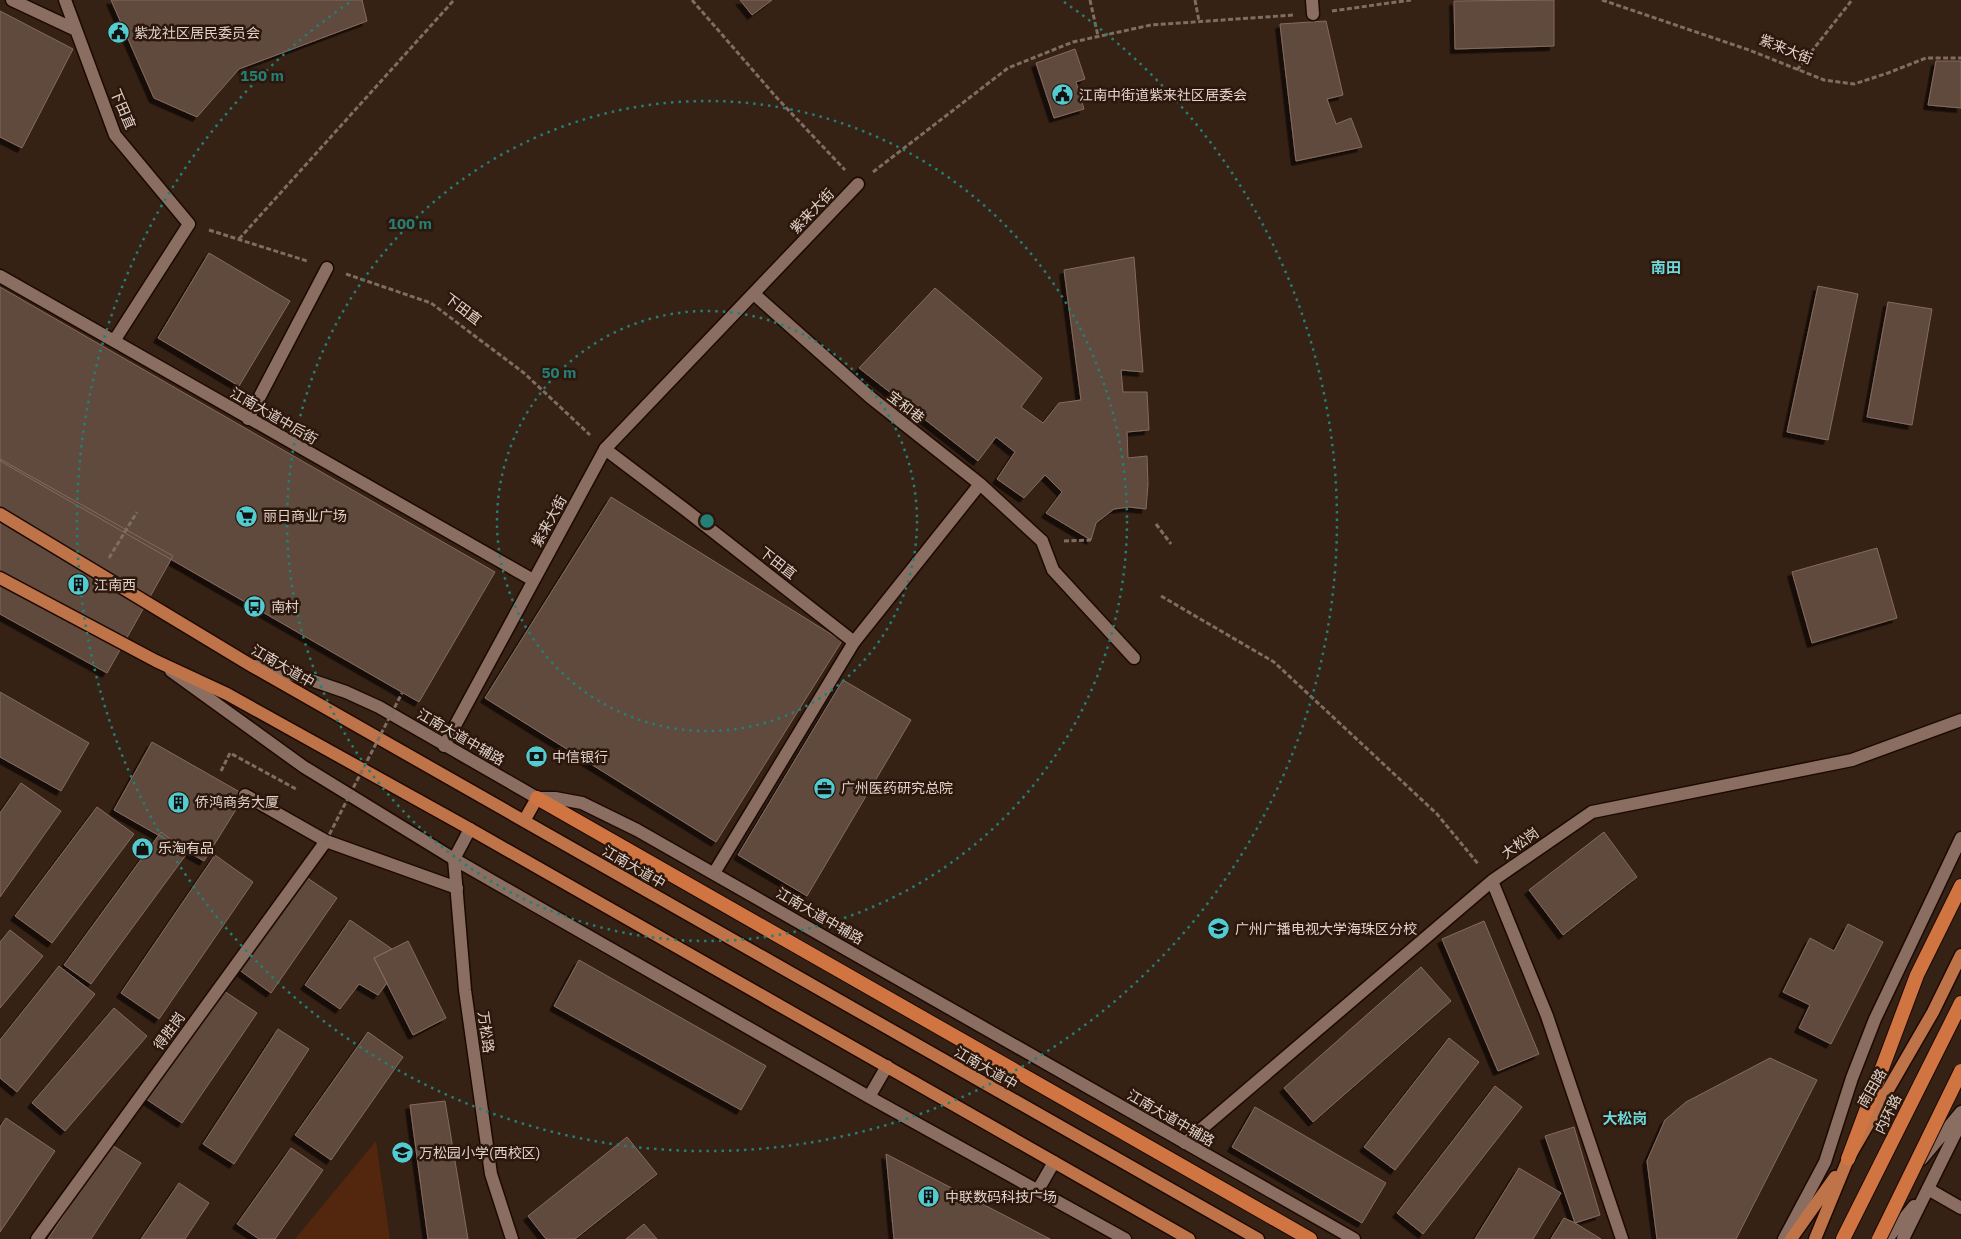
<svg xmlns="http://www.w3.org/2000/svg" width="1961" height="1239" font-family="'IBM Plex Sans','Noto Sans SC',sans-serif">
	<defs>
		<filter id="shadow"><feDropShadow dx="-4.5" dy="4.5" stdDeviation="0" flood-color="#0009"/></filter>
	</defs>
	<rect width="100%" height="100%" fill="#362115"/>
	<path fill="#53270e" d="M 376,1141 L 390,1239 L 295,1239 Z"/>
	<path fill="#61483c" stroke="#856b5e" filter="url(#shadow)" d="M 111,0 L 362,0 L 367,21 L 239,69 L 197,117 L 154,98 Z
		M 740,0 L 772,0 L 752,15 Z
		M 1554,0 L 1554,46 L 1455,49 L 1454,1 Z
		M 0,11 L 73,49 L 22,148 L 0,137 Z
		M 1326,21 L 1343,95 L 1327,99 L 1336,124 L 1351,118 L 1362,147 L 1296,161 L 1280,24 Z
		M 1075,49 L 1085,79 L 1076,82 L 1084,109 L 1054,118 L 1036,63 Z
		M 1936,61 L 1961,61 L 1961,108 L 1928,105 Z
		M 209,253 L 290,301 L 239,386 L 158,338 Z
		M 1134,257 L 1143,372 L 1121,370 L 1123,392 L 1147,392 L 1149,430 L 1127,432 L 1128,458 L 1147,456 L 1148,484 L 1146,509 L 1129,507 L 1114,509 L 1096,523 L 1091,540 L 1046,513 L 1062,492 L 1045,475 L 1024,498 L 997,479 L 1015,452 L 996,437 L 978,461 L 859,368 L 935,288 L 1042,378 L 1021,407 L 1043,423 L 1059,403 L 1081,400 L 1064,270 Z
		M 1818,286 L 1858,294 L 1828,440 L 1787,432 Z
		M 0,287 L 495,572 L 419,702 L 0,461 Z
		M 1888,302 L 1932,309 L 1912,425 L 1867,417 Z
		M 0,459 L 173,556 L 107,673 L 0,614 Z
		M 611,497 L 842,641 L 716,842 L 485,698 Z
		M 1877,548 L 1897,618 L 1812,643 L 1792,572 Z
		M 843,680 L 911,720 L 807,896 L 738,855 Z
		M 0,692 L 89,743 L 61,791 L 0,757 Z
		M 152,742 L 245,795 L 204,861 L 114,810 Z
		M 21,783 L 61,811 L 0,897 L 0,813 Z
		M 97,807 L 134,834 L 52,943 L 15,916 Z
		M 161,832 L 188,852 L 91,984 L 64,965 Z
		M 1604,832 L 1637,877 L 1563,935 L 1529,890 Z
		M 215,855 L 253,882 L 159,1019 L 121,993 Z
		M 303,875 L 337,898 L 271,993 L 238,969 Z
		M 350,920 L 392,949 L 374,958 L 387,983 L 378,995 L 359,984 L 340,1009 L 305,985 Z
		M 1484,921 L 1539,1054 L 1498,1071 L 1442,939 Z
		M 1848,924 L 1883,942 L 1831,1044 L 1799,1028 L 1810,1005 L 1783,992 L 1810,938 L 1834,951 Z
		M 10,930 L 43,956 L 0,1008 L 0,942 Z
		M 408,941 L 446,1018 L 413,1035 L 374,958 Z
		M 579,960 L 766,1066 L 741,1110 L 554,1006 Z
		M 59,966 L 95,994 L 17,1092 L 0,1078 L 0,1040 Z
		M 1421,967 L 1451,1001 L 1313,1122 L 1284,1088 Z
		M 221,989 L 257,1013 L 182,1123 L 146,1099 Z
		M 114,1008 L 147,1036 L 65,1131 L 32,1103 Z
		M 278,1029 L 309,1049 L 234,1164 L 203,1144 Z
		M 368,1032 L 403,1057 L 331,1160 L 295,1135 Z
		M 1449,1038 L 1479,1062 L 1395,1170 L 1364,1147 Z
		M 1770,1058 L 1817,1080 L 1736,1239 L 1657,1239 L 1647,1161 L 1665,1120 L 1686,1102 Z
		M 1495,1086 L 1522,1107 L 1423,1234 L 1397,1213 Z
		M 445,1101 L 468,1239 L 428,1239 L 410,1105 Z
		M 1255,1107 L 1386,1183 L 1362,1223 L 1232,1147 Z
		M 6,1118 L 55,1151 L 0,1232 L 0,1127 Z
		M 1574,1127 L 1600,1215 L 1575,1223 L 1545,1136 Z
		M 627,1137 L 657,1174 L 575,1239 L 546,1239 L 528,1216 Z
		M 110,1144 L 141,1163 L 91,1239 L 48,1239 Z
		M 291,1148 L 323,1170 L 275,1239 L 259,1239 L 237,1224 Z
		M 886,1154 L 1050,1239 L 894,1239 Z
		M 1519,1168 L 1561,1193 L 1533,1239 L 1475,1239 Z
		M 179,1183 L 209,1203 L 185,1239 L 141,1239 Z
		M 1564,1218 L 1575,1223 L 1601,1239 L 1551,1239 Z
		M 644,1224 L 657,1239 L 626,1239 Z"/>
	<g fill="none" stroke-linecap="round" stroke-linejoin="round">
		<defs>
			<path id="service" d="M 12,0 L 76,30
				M 65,0 L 115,135 L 189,224 L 114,341
				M 1312,0 L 1313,14
				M 0,276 L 533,580
				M 248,419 L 327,268
				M 605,449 L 687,511 L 854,642
				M 1042,541 L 1053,570 L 1134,658
				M 245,795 L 326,841 L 457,888
				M 1492,881 L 1547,1016 L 1622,1239
				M 1185,1143 L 1492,881 L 1592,812 L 1852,760 L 1961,720
				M 37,1239 L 326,841"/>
			<path id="minor" d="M 754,294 L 870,397 L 980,484 L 1042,541
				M 256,666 L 308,679 L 346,692 L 379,707 L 537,798 L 555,798 L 582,803 L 637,830 L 1354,1239
				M 171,671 L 304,767 L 454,859 L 869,1097 L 1125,1239
				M 444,746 L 605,449 L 858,184
				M 714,873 L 854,642 L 980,484
				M 869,1097 L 887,1066
				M 1928,1189 L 1961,1208
				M 1038,1190 L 1054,1162"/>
			<path id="tertiary" d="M 470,829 L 454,859 L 465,990 L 491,1174 L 512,1239"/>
			<path id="secondary" d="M 1922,1159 L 1961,1112
				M 1784,1239 L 1825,1162 L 1852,1078 L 1875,1019 L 1961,838
				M 1887,1239 L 1914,1206
				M 1903,1239 L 1961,1122"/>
			<path id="primary" d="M 0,514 L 252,666 L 1258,1239
				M 0,578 L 156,661 L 227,694 L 470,829 L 1189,1239
				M 524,821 L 537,798
				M 1791,1239 L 1835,1177
				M 1815,1239 L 1848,1159 L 1933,1012 L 1961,955"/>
			<path id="trunk" d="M 537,798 L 1310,1239
				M 1848,1159 L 1917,975 L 1961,886
				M 1843,1239 L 1961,1003"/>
		</defs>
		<use href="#service" stroke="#1d0902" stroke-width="15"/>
		<use href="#minor" stroke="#1d0902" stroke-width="15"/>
		<use href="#tertiary" stroke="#1d0902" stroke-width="15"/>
		<use href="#secondary" stroke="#1d0902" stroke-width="15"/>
		<use href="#primary" stroke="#1d0902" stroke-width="15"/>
		<use href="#trunk" stroke="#1d0902" stroke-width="16"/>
		<path stroke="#7f6d62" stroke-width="3" stroke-dasharray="5 2.5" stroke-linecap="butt" d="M 692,0 L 777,98 L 845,170
			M 1090,0 L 1098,36
			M 1195,0 L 1199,21
			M 1602,0 L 1749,50 L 1824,80 L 1854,84 L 1888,73 L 1926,58 L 1961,58
			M 1332,11 L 1411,0
			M 1797,70 L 1852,0
			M 873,172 L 1008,68 L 1073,42 L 1151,25 L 1294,15
			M 209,230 L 307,261
			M 239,239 L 454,0
			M 346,274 L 431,303 L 524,373 L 590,435
			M 1156,524 L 1171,544
			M 1064,541 L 1091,540
			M 109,558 L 137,512
			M 1161,596 L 1274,662 L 1437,814 L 1479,865
			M 221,771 L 230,753 L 296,789"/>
		<use href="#service" stroke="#896e61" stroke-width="12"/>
		<use href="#minor" stroke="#896e61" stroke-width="12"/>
		<use href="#tertiary" stroke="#896e61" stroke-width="12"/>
		<use href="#secondary" stroke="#896e61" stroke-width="12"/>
		<use href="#primary" stroke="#be7349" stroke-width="12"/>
		<use href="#trunk" stroke="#d07541" stroke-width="14"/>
		<defs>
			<path id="trunk-bridge" d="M 1879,1239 L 1961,1071"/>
		</defs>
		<use href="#trunk-bridge" stroke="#1d0902" stroke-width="16" stroke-linecap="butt"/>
		<path stroke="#7f6d62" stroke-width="3" stroke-dasharray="5 2.5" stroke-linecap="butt" d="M 326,841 L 402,693"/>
		<use href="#trunk-bridge" stroke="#d07541" stroke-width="14"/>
	</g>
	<g fill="none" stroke="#247f77" stroke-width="2.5" stroke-dasharray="2.5 5">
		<circle cx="707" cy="521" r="210"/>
		<circle cx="707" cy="521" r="420"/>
		<path d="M1064 2A630 630 0 1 1 350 2"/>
	</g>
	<defs>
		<symbol id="civic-disc" viewBox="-11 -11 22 22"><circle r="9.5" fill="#52ccd0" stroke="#2c170c"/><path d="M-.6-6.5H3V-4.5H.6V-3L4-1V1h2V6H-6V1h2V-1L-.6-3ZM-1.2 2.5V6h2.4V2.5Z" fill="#111"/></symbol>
		<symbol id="supermarket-disc" viewBox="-11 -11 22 22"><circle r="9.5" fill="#52ccd0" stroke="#2c170c"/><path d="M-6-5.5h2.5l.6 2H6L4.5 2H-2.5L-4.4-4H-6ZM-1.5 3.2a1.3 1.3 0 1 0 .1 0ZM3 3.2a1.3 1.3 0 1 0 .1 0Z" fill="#111"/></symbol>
		<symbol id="building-disc" viewBox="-11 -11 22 22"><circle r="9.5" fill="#52ccd0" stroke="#2c170c"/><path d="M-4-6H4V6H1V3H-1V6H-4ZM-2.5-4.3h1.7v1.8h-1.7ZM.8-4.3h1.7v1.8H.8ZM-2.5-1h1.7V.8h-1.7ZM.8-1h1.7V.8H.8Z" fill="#111"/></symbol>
		<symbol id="bus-disc" viewBox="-11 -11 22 22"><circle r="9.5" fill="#52ccd0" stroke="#2c170c"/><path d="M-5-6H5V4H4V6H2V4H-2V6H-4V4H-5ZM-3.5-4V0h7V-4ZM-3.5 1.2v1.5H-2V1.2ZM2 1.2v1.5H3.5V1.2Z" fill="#111"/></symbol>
		<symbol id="bank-disc" viewBox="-11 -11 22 22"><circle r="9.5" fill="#52ccd0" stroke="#2c170c"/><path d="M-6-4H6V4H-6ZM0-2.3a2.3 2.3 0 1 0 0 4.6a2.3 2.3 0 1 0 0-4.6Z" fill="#111"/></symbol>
		<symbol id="office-disc" viewBox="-11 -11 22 22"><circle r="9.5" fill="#52ccd0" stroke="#2c170c"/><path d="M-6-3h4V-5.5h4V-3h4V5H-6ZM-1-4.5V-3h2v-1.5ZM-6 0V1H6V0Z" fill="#111"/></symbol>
		<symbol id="shop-disc" viewBox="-11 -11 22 22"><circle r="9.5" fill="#52ccd0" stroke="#2c170c"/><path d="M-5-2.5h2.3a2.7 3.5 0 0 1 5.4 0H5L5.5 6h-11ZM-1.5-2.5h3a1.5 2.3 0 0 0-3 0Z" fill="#111"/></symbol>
		<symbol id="university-disc" viewBox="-11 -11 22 22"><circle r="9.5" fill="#52ccd0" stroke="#2c170c"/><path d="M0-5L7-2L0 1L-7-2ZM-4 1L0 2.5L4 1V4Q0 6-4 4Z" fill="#111"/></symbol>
		<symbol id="school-disc" viewBox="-11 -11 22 22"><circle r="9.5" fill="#52ccd0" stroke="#2c170c"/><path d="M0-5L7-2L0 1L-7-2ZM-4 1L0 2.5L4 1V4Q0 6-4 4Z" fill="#111"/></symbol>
	</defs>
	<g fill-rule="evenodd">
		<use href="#civic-disc" x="106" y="20" width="25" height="25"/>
		<use href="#civic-disc" x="1050" y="82" width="25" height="25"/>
		<use href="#supermarket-disc" x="234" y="504" width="25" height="25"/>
		<use href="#building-disc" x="66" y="572" width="25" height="25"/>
		<use href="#bus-disc" x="242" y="594" width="25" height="25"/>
		<use href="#bank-disc" x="524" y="744" width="25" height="25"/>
		<use href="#office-disc" x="812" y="776" width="25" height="25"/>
		<use href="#building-disc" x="166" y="790" width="25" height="25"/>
		<use href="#shop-disc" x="130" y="836" width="25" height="25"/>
		<use href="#university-disc" x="1206" y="916" width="25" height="25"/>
		<use href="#school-disc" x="390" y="1140" width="25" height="25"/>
		<use href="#building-disc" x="916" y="1184" width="25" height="25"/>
	</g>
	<g text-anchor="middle" stroke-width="5" stroke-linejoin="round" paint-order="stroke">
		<g font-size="14" fill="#e1d2ca" stroke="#2c170c" text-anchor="start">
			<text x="134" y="38">紫龙社区居民委员会</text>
			<text x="1079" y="100">江南中街道紫来社区居委会</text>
			<text x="263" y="521">丽日商业广场</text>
			<text x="94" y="590">江南西</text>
			<text x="271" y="612">南村</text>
			<text x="552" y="762">中信银行</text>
			<text x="841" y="793">广州医药研究总院</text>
			<text x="195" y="807">侨鸿商务大厦</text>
			<text x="158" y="853">乐淘有品</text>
			<text x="1235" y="934">广州广播电视大学海珠区分校</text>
			<text x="419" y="1158">万松园小学(西校区)</text>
			<text x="945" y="1202">中联数码科技广场</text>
		</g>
		<g font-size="14" fill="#e1d2ca" stroke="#2c170c">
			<text transform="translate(1786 49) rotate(22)" y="5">紫来大街</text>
			<text transform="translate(123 109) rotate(67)" y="5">下田直</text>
			<text transform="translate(812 211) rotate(-46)" y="5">紫来大街</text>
			<text transform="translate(463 309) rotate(37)" y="5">下田直</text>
			<text transform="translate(906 407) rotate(38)" y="5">宝和巷</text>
			<text transform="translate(274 416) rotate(30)" y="5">江南大道中后街</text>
			<text transform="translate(549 521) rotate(-61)" y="5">紫来大街</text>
			<text transform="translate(778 563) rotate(38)" y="5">下田直</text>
			<text transform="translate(283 666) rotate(30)" y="5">江南大道中</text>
			<text transform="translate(461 737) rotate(30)" y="5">江南大道中辅路</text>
			<text transform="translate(1520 843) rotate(-35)" y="5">大松岗</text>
			<text transform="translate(634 867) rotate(30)" y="5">江南大道中</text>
			<text transform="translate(820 916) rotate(30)" y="5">江南大道中辅路</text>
			<text transform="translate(169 1031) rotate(-54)" y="5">得胜岗</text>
			<text transform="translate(486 1032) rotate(82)" y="5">万松路</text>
			<text transform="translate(986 1068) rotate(30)" y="5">江南大道中</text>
			<text transform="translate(1872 1088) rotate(-60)" y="5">南田路</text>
			<text transform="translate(1888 1114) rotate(-64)" y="5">内环路</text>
			<text transform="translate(1171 1118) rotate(30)" y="5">江南大道中辅路</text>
		</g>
		<g font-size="15" font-weight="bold" fill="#6cd9dc" stroke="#2c170c">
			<text x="1666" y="273">南田</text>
			<text x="1625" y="1124">大松岗</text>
		</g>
	</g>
	<circle cx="707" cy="521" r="8" fill="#247f77" stroke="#2c170c" stroke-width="2.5"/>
	<g font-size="15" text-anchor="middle" font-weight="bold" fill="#247f77" stroke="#2c170c" stroke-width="5" stroke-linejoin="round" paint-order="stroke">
		<text x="262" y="81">150 m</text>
		<text x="410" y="229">100 m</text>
		<text x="559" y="378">50 m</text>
	</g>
</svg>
